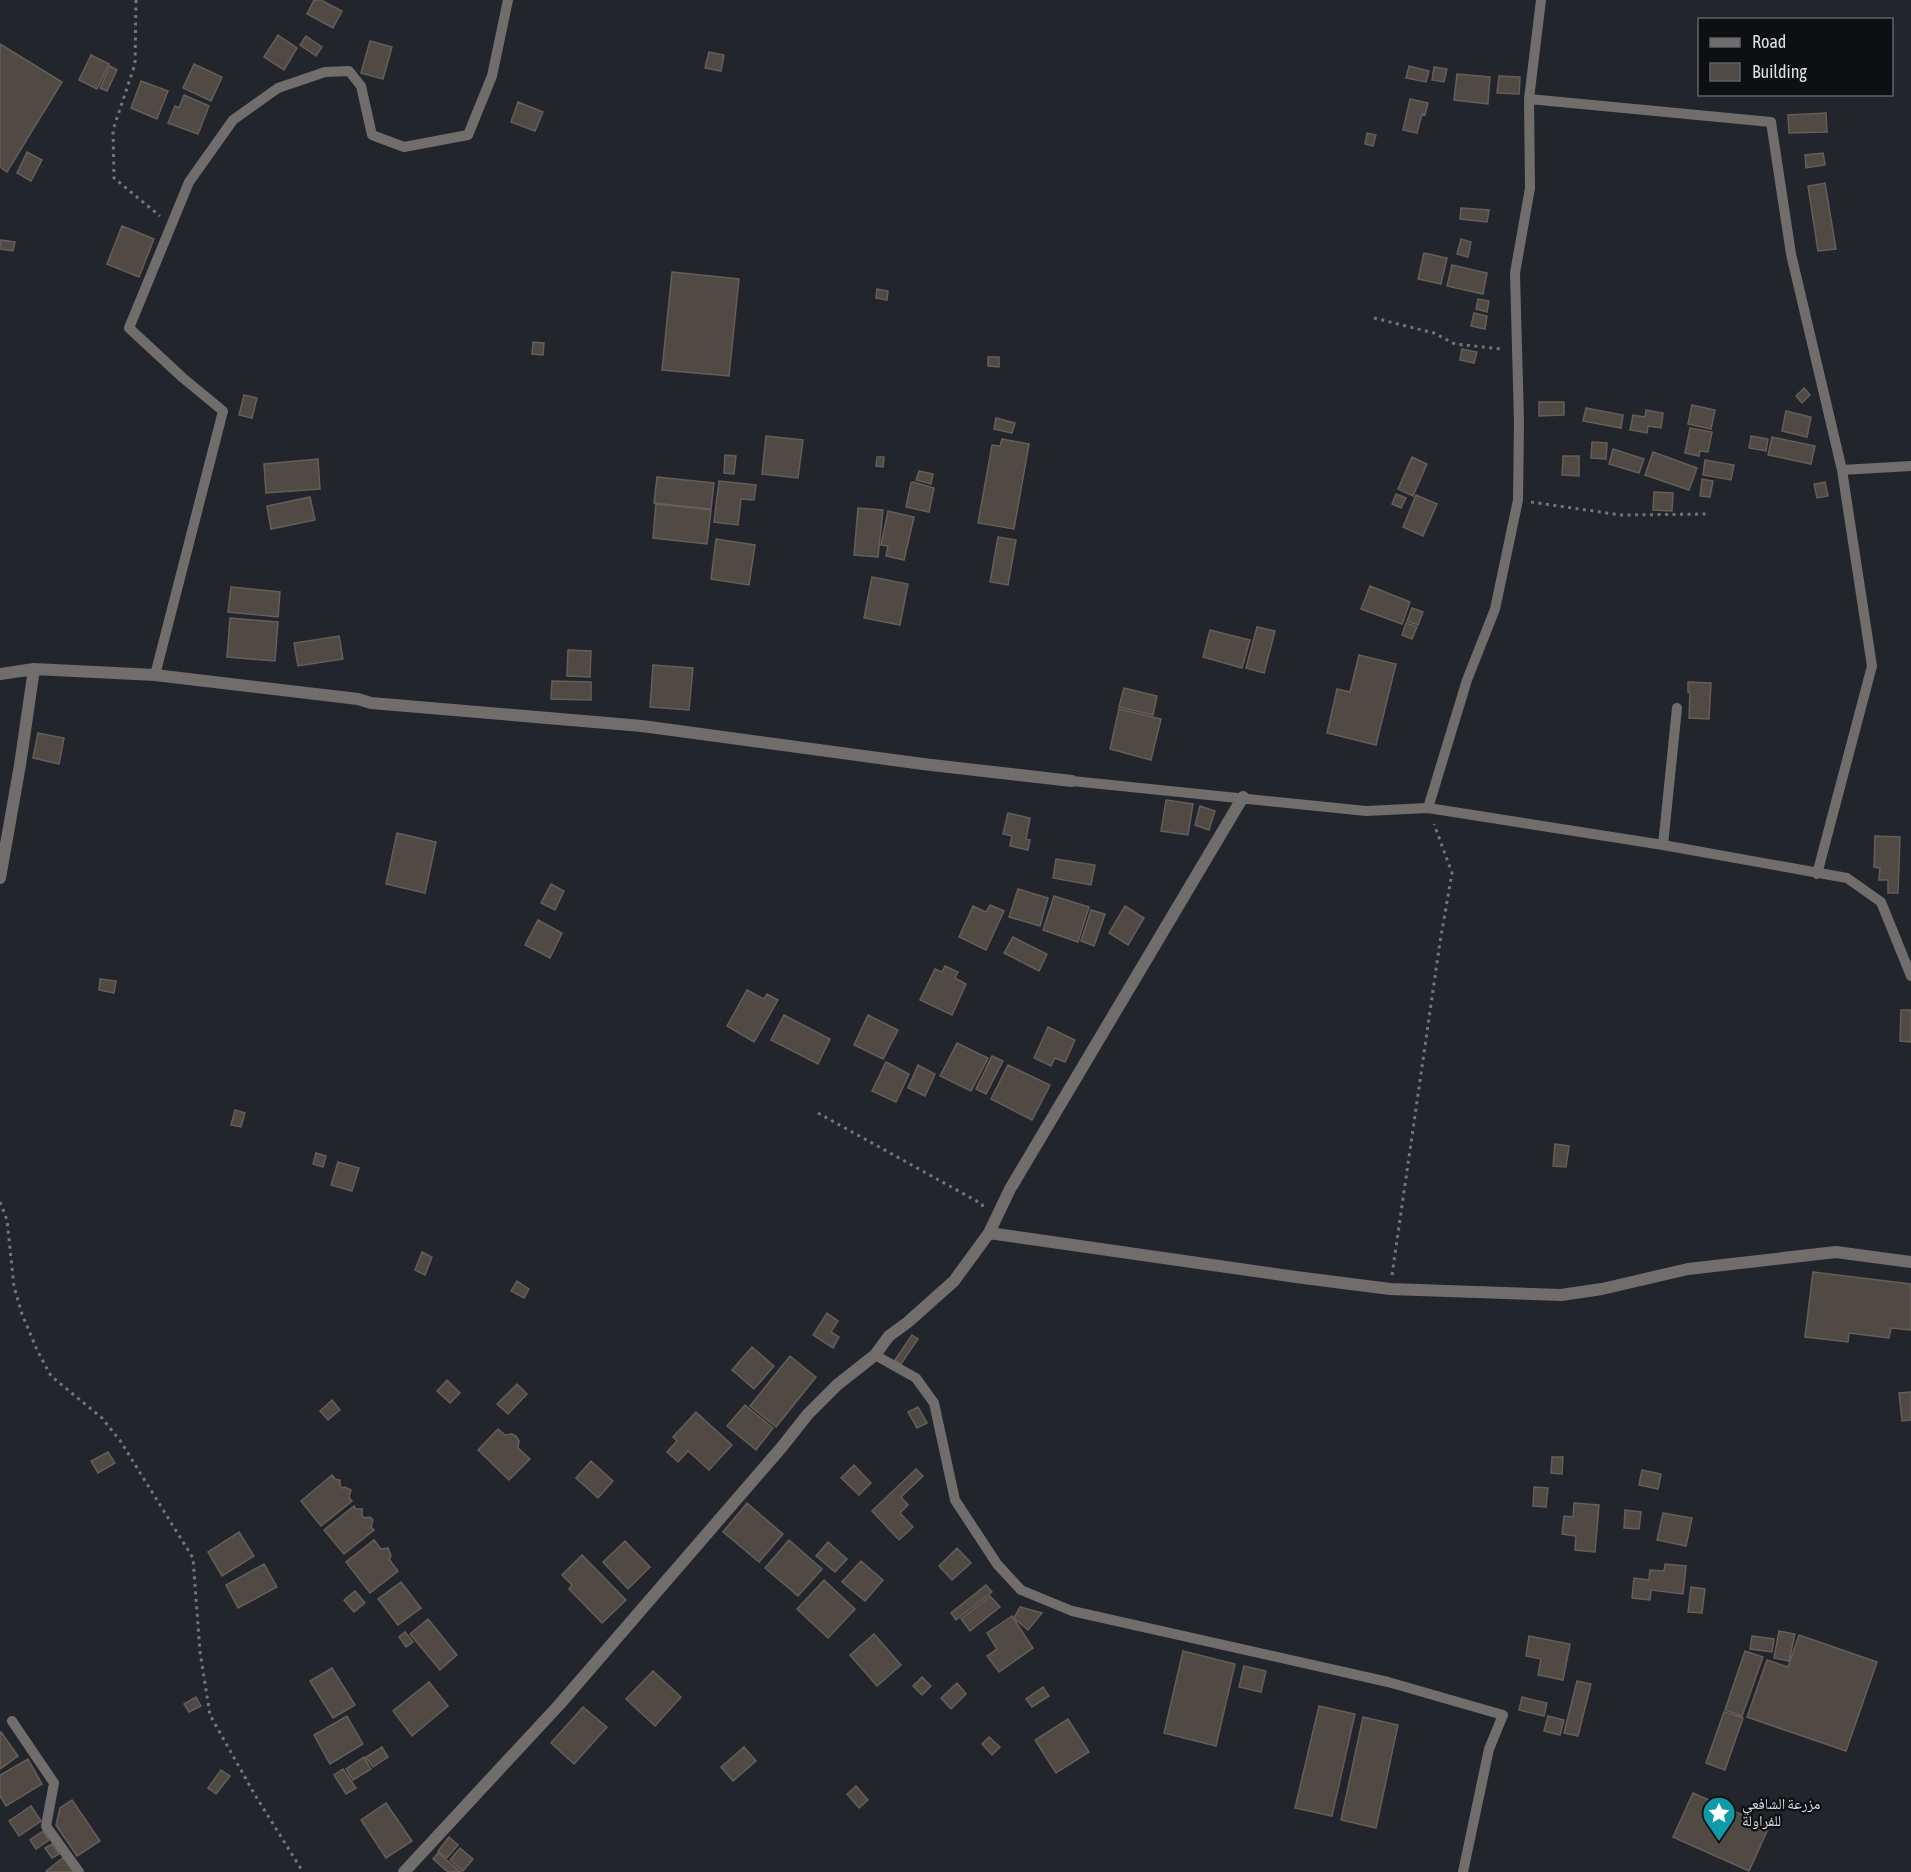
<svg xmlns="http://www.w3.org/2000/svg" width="1911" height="1872" font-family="'Asap Condensed','Noto Naskh Arabic',sans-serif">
	<rect width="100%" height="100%" fill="#22262c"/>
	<path fill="#514a44" stroke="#655e58" stroke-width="1.5" d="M 314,0 L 321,0 L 342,11 L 333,28 L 307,14 Z
		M 278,35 L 297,48 L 284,70 L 264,57 Z
		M 306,36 L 322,47 L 316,56 L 300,45 Z
		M 370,41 L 392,47 L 383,79 L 361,73 Z
		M 0,44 L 62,82 L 7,172 L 0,167 Z
		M 709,52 L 724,55 L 721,71 L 705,68 Z
		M 91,55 L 109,64 L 97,89 L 79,80 Z
		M 194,64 L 222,77 L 211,101 L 183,88 Z
		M 110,66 L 117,70 L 107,91 L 100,88 Z
		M 1409,66 L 1429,71 L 1426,82 L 1406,78 Z
		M 1434,67 L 1447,69 L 1444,82 L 1432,80 Z
		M 1457,74 L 1490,77 L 1488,104 L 1454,100 Z
		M 1499,76 L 1520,77 L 1519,94 L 1497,93 Z
		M 141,81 L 168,91 L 157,119 L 131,108 Z
		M 184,95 L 209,106 L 198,134 L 168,123 L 175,106 L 179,108 Z
		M 1410,99 L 1428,103 L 1425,115 L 1422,114 L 1417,133 L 1403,130 Z
		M 518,102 L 543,112 L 535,131 L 511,122 Z
		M 1826,113 L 1827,132 L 1789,133 L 1788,115 Z
		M 1367,133 L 1376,135 L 1373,146 L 1365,144 Z
		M 27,152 L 42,160 L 31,181 L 17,173 Z
		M 1823,153 L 1825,165 L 1806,168 L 1805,155 Z
		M 1825,183 L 1836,249 L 1818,251 L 1808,186 Z
		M 1461,208 L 1489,210 L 1487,222 L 1460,219 Z
		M 122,226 L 154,239 L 139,277 L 107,264 Z
		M 1461,239 L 1471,242 L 1468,257 L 1457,254 Z
		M 1,240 L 15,242 L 13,251 L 0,249 Z
		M 1424,253 L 1447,258 L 1441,284 L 1418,279 Z
		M 1452,265 L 1487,273 L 1483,294 L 1447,286 Z
		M 672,272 L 739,279 L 729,376 L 662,370 Z
		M 877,289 L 888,291 L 887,300 L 876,298 Z
		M 1478,299 L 1489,301 L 1487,312 L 1476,309 Z
		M 1474,313 L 1487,316 L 1485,329 L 1471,326 Z
		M 533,342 L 544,343 L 543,355 L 532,354 Z
		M 1462,349 L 1477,352 L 1474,363 L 1460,360 Z
		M 988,357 L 999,357 L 999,367 L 988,366 Z
		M 1804,388 L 1810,395 L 1802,403 L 1796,396 Z
		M 244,395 L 257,398 L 252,418 L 239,415 Z
		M 1539,402 L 1564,402 L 1564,415 L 1539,416 Z
		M 1692,405 L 1715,410 L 1711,429 L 1688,424 Z
		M 1586,408 L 1623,415 L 1621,428 L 1583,421 Z
		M 1646,410 L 1663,413 L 1661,428 L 1648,426 L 1647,433 L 1630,430 L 1633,415 L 1645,417 Z
		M 1786,411 L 1811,417 L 1807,437 L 1782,431 Z
		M 996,418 L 1015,423 L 1012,433 L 994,429 Z
		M 1690,428 L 1712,432 L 1708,452 L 1700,451 L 1699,456 L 1685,453 Z
		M 766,436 L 803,440 L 798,478 L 762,474 Z
		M 1751,436 L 1768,439 L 1766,451 L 1749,448 Z
		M 1772,437 L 1815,446 L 1811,464 L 1768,455 Z
		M 1002,439 L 1029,444 L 1014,529 L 978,523 L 992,445 L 1000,446 Z
		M 1592,442 L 1607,443 L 1606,459 L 1591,458 Z
		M 1613,449 L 1644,459 L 1639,473 L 1609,464 Z
		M 1653,452 L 1697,468 L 1689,490 L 1645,475 Z
		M 725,455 L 736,456 L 734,474 L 724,473 Z
		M 1563,456 L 1579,456 L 1579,476 L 1562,475 Z
		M 877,457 L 884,457 L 883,467 L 876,466 Z
		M 1412,457 L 1427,464 L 1413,496 L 1398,489 Z
		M 318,459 L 320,489 L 266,493 L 264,464 Z
		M 1705,460 L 1734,465 L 1731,480 L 1703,475 Z
		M 919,471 L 933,474 L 931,484 L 916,480 Z
		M 657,477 L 714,483 L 711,509 L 654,503 Z
		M 1702,479 L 1713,481 L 1710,497 L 1700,496 Z
		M 719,481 L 756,485 L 754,500 L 741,499 L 738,525 L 714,522 Z
		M 913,482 L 934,488 L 929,512 L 906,507 L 911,483 Z
		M 1825,482 L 1828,496 L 1817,498 L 1814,484 Z
		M 1654,492 L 1673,493 L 1672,511 L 1653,510 Z
		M 1396,494 L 1406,498 L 1401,508 L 1392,504 Z
		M 1416,495 L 1437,504 L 1423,536 L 1403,527 Z
		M 310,497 L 315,520 L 271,529 L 267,506 Z
		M 656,504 L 711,510 L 707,544 L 653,538 Z
		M 858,508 L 883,510 L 878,557 L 854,555 Z
		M 888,511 L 914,517 L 904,560 L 886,556 L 888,546 L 881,545 Z
		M 998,537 L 1016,540 L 1008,585 L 990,582 Z
		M 716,539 L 755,545 L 749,585 L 711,579 Z
		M 872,577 L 908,584 L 900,625 L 864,618 Z
		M 1370,586 L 1410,602 L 1402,624 L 1361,609 Z
		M 231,587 L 280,592 L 278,617 L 228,612 Z
		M 1412,608 L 1423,612 L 1418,625 L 1407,621 Z
		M 230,618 L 278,622 L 275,661 L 227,657 Z
		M 1406,623 L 1417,627 L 1412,639 L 1402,635 Z
		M 1257,627 L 1275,631 L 1264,673 L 1246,668 Z
		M 1210,630 L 1250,640 L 1242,668 L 1203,657 Z
		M 339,636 L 343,659 L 298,666 L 294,643 Z
		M 568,650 L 591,651 L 590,677 L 567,676 Z
		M 1359,655 L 1396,664 L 1376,745 L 1327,733 L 1337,689 L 1350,692 Z
		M 653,665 L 693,668 L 689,710 L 650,707 Z
		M 552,681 L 591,682 L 591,700 L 551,699 Z
		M 1688,682 L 1711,683 L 1709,719 L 1689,718 L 1690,693 L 1688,692 Z
		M 1124,688 L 1157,696 L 1153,715 L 1119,707 Z
		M 1119,709 L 1161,719 L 1151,760 L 1110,749 Z
		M 38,733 L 64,738 L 59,764 L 33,758 Z
		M 1166,800 L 1193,804 L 1188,835 L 1161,831 Z
		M 1200,806 L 1215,811 L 1209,830 L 1195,825 Z
		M 1008,813 L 1030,818 L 1026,839 L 1030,840 L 1028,850 L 1010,846 L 1012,836 L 1003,834 Z
		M 397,833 L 436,842 L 425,893 L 386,884 Z
		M 1875,836 L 1900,837 L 1898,893 L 1888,893 L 1888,880 L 1879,880 L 1880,868 L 1874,867 Z
		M 1056,859 L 1095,865 L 1091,885 L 1053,878 Z
		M 551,884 L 564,891 L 555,910 L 541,903 Z
		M 1018,889 L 1048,898 L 1040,926 L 1009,917 Z
		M 1054,896 L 1089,907 L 1078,942 L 1043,930 Z
		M 990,905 L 1004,911 L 986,950 L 959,937 L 973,906 L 986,912 Z
		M 1125,906 L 1144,918 L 1128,945 L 1109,933 Z
		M 1091,910 L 1105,914 L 1094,946 L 1081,941 Z
		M 538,920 L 562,933 L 550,958 L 525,945 Z
		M 1013,937 L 1047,954 L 1039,971 L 1004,953 Z
		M 945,966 L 958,972 L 955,978 L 966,984 L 952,1015 L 920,1000 L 935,969 L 942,972 Z
		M 100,979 L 116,981 L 114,993 L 99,990 Z
		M 747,990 L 764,999 L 767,994 L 778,1000 L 754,1042 L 727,1026 Z
		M 1901,1010 L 1911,1010 L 1911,1042 L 1900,1041 Z
		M 784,1015 L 830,1039 L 818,1064 L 771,1040 Z
		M 868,1015 L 898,1030 L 883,1059 L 854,1045 Z
		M 1048,1027 L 1075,1040 L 1065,1062 L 1055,1058 L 1051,1066 L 1034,1058 Z
		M 957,1043 L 988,1058 L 971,1091 L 940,1076 Z
		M 992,1056 L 1003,1061 L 986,1094 L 976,1089 Z
		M 886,1062 L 909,1074 L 896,1102 L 872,1091 Z
		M 918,1065 L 935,1074 L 925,1096 L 908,1088 Z
		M 1008,1065 L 1050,1085 L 1032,1120 L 991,1099 Z
		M 235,1110 L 245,1113 L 241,1127 L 231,1125 Z
		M 1555,1144 L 1569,1146 L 1566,1167 L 1553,1166 Z
		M 316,1153 L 326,1156 L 323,1167 L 313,1164 Z
		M 338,1162 L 359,1168 L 352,1191 L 331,1185 Z
		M 422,1252 L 432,1257 L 425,1275 L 415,1270 Z
		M 1813,1272 L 1911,1284 L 1911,1330 L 1891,1328 L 1889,1338 L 1849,1333 L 1848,1342 L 1805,1337 Z
		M 517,1281 L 529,1289 L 524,1298 L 511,1291 Z
		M 827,1313 L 838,1321 L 831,1332 L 839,1337 L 833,1348 L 813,1335 Z
		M 912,1335 L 918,1339 L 901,1364 L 895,1360 Z
		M 752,1347 L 774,1366 L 754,1389 L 732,1370 Z
		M 790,1356 L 816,1377 L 776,1427 L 750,1406 Z
		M 447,1380 L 460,1393 L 450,1403 L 437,1391 Z
		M 517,1384 L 527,1394 L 508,1414 L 497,1404 Z
		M 1911,1392 L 1911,1420 L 1902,1421 L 1899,1393 Z
		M 332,1400 L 340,1410 L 328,1420 L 320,1411 Z
		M 745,1405 L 773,1428 L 756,1450 L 727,1426 Z
		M 918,1407 L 927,1423 L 917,1428 L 908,1412 Z
		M 696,1412 L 732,1445 L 709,1470 L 688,1451 L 678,1462 L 667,1452 L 677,1441 L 673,1437 Z
		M 498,1429 L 505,1435 L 512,1434 L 516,1436 L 519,1441 L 518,1448 L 530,1459 L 509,1480 L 478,1450 Z
		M 108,1452 L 115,1463 L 98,1473 L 91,1461 Z
		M 1552,1457 L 1563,1457 L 1562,1474 L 1551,1473 Z
		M 591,1461 L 613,1481 L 598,1498 L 576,1478 Z
		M 854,1465 L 871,1483 L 859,1495 L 841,1478 Z
		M 916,1469 L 923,1476 L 901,1497 L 908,1505 L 900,1513 L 913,1527 L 899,1540 L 872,1511 Z
		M 1642,1470 L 1661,1474 L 1658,1489 L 1639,1485 Z
		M 332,1475 L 335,1479 L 340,1480 L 340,1485 L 342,1488 L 345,1487 L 351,1490 L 349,1497 L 352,1501 L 321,1526 L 301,1501 Z
		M 1534,1487 L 1548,1488 L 1546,1507 L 1533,1506 Z
		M 747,1503 L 783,1534 L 759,1562 L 723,1532 Z
		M 1574,1503 L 1599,1505 L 1595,1552 L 1575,1550 L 1576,1536 L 1562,1534 L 1564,1516 L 1573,1517 Z
		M 354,1506 L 356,1509 L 362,1509 L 362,1515 L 364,1518 L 370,1517 L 373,1520 L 371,1527 L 374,1530 L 344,1554 L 324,1530 Z
		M 1625,1510 L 1641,1512 L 1639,1529 L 1624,1528 Z
		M 1663,1513 L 1692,1518 L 1686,1546 L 1657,1540 Z
		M 239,1532 L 254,1556 L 222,1576 L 208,1552 Z
		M 374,1540 L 381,1549 L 388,1548 L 391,1556 L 389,1559 L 398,1571 L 370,1593 L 346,1562 Z
		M 789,1540 L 822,1569 L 798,1596 L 765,1568 Z
		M 625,1541 L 650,1567 L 628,1589 L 603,1562 Z
		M 828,1542 L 847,1559 L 835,1572 L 816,1556 Z
		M 957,1548 L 971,1563 L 952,1580 L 939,1566 Z
		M 582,1555 L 626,1600 L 602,1623 L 569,1589 L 572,1585 L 562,1575 Z
		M 861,1561 L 883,1580 L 865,1601 L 842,1582 Z
		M 264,1564 L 277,1587 L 238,1608 L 226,1585 Z
		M 1665,1564 L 1686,1566 L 1683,1594 L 1651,1590 L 1650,1600 L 1632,1598 L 1634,1578 L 1649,1580 L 1650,1570 L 1664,1571 Z
		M 824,1580 L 855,1609 L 828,1638 L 797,1609 Z
		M 401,1582 L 421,1608 L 398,1625 L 378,1599 Z
		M 986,1585 L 992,1592 L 956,1620 L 951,1613 Z
		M 1691,1587 L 1705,1589 L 1702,1613 L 1688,1612 Z
		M 355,1591 L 365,1603 L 354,1612 L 344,1600 Z
		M 990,1596 L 1000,1607 L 970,1631 L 961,1619 Z
		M 1020,1607 L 1042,1613 L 1028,1630 L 1014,1618 Z
		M 1012,1616 L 1033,1648 L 999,1672 L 987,1656 L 997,1649 L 987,1633 Z
		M 428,1619 L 457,1655 L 440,1670 L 410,1634 Z
		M 1779,1631 L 1795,1634 L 1789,1661 L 1774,1658 Z
		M 405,1632 L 413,1642 L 406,1647 L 399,1637 Z
		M 874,1634 L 901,1665 L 877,1686 L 850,1655 Z
		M 1799,1635 L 1877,1662 L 1846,1751 L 1747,1717 L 1767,1660 L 1788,1667 Z
		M 1529,1636 L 1570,1644 L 1563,1680 L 1538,1675 L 1541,1659 L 1526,1656 Z
		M 1752,1636 L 1774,1639 L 1772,1652 L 1750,1649 Z
		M 1183,1651 L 1235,1664 L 1216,1746 L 1164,1733 Z
		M 1745,1651 L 1763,1657 L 1742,1716 L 1725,1710 Z
		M 1244,1666 L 1266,1671 L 1261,1692 L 1239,1687 Z
		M 332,1668 L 355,1705 L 333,1718 L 310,1681 Z
		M 653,1671 L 681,1697 L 655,1726 L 626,1699 Z
		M 922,1677 L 931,1686 L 922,1695 L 913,1686 Z
		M 1577,1681 L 1591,1684 L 1578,1736 L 1564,1733 Z
		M 429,1682 L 448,1706 L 412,1736 L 393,1711 Z
		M 957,1683 L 966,1694 L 951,1709 L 941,1698 Z
		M 1043,1687 L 1049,1696 L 1032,1707 L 1026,1699 Z
		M 196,1697 L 201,1706 L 189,1712 L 184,1704 Z
		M 1522,1697 L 1547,1703 L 1544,1716 L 1519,1710 Z
		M 1319,1706 L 1355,1714 L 1332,1816 L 1295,1808 Z
		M 583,1707 L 607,1727 L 574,1764 L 551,1743 Z
		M 1724,1712 L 1743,1718 L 1725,1770 L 1706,1763 Z
		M 347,1716 L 363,1744 L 330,1764 L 314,1735 Z
		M 1548,1716 L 1564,1720 L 1560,1735 L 1544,1731 Z
		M 1363,1717 L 1398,1725 L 1376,1828 L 1341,1820 Z
		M 1068,1719 L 1089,1752 L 1056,1773 L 1035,1740 Z
		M 1,1732 L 18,1756 L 0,1769 L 0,1733 Z
		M 989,1737 L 1000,1747 L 992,1755 L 982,1744 Z
		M 382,1747 L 388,1757 L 373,1767 L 366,1757 Z
		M 744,1747 L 756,1761 L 733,1781 L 721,1767 Z
		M 364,1757 L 371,1769 L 353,1780 L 346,1769 Z
		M 28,1759 L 42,1784 L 6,1806 L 0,1796 L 0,1775 Z
		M 343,1769 L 356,1788 L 346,1794 L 334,1775 Z
		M 221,1770 L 230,1776 L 216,1794 L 208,1788 Z
		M 856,1786 L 868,1800 L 859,1808 L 847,1794 Z
		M 1693,1793 L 1769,1827 L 1749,1871 L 1673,1837 Z
		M 72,1800 L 100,1841 L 77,1856 L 56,1825 L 60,1808 Z
		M 386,1803 L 412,1841 L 386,1858 L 361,1820 Z
		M 31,1806 L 41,1821 L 19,1836 L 9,1821 Z
		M 43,1831 L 49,1840 L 36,1849 L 30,1840 Z
		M 449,1837 L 458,1845 L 447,1858 L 438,1851 Z
		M 52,1844 L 59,1854 L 52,1858 L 45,1848 Z
		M 460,1848 L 473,1859 L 463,1871 L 450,1860 Z
		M 438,1853 L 461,1872 L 448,1872 L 433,1859 Z
		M 64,1857 L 75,1872 L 47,1872 L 46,1871 Z"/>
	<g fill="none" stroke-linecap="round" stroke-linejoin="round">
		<path stroke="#72767b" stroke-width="3" stroke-dasharray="3 4.5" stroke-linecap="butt" d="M 136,0 L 135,64 L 113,130 L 114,178 L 160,216
			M 1374,318 L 1434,333 L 1455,344 L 1502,349
			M 1531,502 L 1621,515 L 1709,514
			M 818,1113 L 982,1204 L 983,1208
			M 0,1202 L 7,1220 L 14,1287 L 22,1314 L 37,1350 L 51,1376 L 102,1418 L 121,1442 L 193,1558 L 200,1652 L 210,1715 L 255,1795 L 303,1872
			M 1392,1275 L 1440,942 L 1452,873 L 1434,824"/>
		<path stroke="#716d6d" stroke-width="10" d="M 1529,99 L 1771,122 L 1791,254 L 1842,470 L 1872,666 L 1817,874
			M 1842,470 L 1911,466
			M 155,675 L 223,411 L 183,378 L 129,328 L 189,182 L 233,120 L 278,88 L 325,72 L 349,71 L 361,86 L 372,135 L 404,147 L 468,135 L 492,76 L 508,0
			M 1677,708 L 1663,845 L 1847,878 L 1881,902 L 1911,976
			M 1072,781 L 1366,811 L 1428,808 L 1663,845
			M 1428,808 L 1467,680 L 1495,609 L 1518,500 L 1519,422 L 1515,273 L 1530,188 L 1529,99 L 1541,0
			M 875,1355 L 916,1378 L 934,1403 L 955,1500 L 997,1564 L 1021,1590 L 1072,1611 L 1388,1682 L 1503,1715 L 1489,1749 L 1463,1872
			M 12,1721 L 54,1783 L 46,1826 L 79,1872"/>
		<path stroke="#716d6d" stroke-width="12" d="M 0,674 L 34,669 L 155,675 L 358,699 L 371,703 L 642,726 L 923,764 L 1072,781
			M 0,878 L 20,765 L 34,669
			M 989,1233 L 1296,1277 L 1390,1289 L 1561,1295 L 1602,1289 L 1688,1269 L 1836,1252 L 1911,1262
			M 404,1872 L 559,1705 L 781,1448 L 808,1414 L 837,1385 L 875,1355 L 889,1336 L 908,1322 L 954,1281 L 989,1233 L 1010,1189 L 1243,797"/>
	</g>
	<defs>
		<symbol id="sight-pin" viewBox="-11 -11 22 30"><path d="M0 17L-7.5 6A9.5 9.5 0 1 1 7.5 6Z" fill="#0f9aa8" stroke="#0d0f12"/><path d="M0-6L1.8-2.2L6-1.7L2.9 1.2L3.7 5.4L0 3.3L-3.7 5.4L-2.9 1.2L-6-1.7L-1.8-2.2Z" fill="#fff"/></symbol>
	</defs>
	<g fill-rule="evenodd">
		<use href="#sight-pin" x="1700" y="1794" width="38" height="52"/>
	</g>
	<g text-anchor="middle" stroke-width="4.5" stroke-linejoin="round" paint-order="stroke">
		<g font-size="15" fill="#dcdfe3" stroke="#0d0f12" text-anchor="start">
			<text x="1742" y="1809">مزرعة الشافعي<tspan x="1742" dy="17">للفراولة</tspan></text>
		</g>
	</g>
	<rect x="1698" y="18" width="195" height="78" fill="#0d0f12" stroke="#606266" stroke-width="1.5"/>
	<rect x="1710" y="38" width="30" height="9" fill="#716d6d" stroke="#606266" stroke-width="1.5"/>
	<text x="1752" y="48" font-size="18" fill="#dcdfe3">Road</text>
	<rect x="1710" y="63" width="30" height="18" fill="#514a44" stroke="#606266" stroke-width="1.5"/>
	<text x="1752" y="78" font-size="18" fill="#dcdfe3">Building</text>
</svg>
